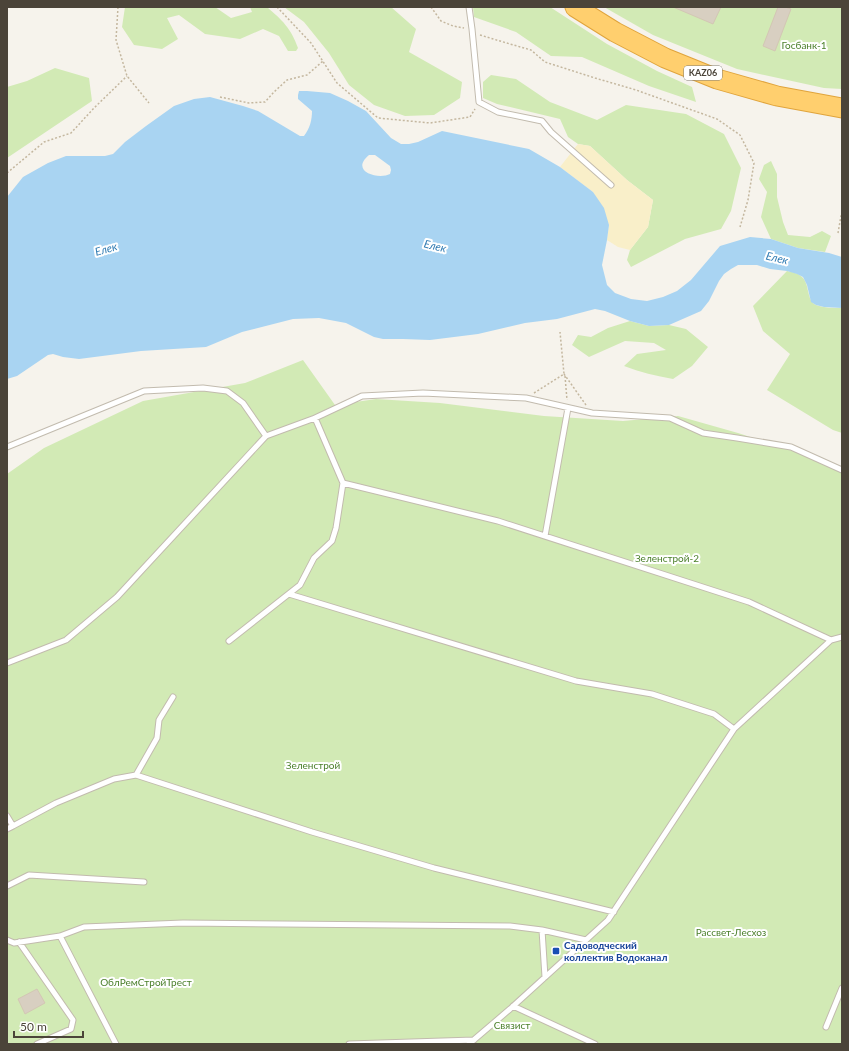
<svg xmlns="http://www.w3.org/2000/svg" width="849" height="1051" font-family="Lato,sans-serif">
	<rect width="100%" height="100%" fill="#f6f3ec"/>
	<path fill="#d2eab5" d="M 125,7 L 215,7 L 231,18 L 252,12 L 250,7 L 267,7 C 282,20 291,28 298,48 L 296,51 L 288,51 L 279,36 L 263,29 L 240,39 L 205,34 L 179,15 L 167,18 L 178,39 L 162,49 L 134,45 L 122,27 Z
		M 284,7 L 391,7 L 416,29 L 409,52 L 462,82 L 460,98 L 434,115 L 405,116 L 374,105 L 349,85 L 329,53 L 304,22 Z
		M 473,7 L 550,7 L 607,44 L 657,71 L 692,87 L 696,102 L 649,86 L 582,57 L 551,56 L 516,32 L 474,17 Z
		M 604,7 L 842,7 L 842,89 L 824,88 L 737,69 L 653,35 Z
		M 55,68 L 89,78 L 92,101 L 7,158 L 7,87 L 27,81 Z
		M 491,75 L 516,79 L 550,102 L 597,120 L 626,105 L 686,114 L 724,134 L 741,168 L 731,211 L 721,229 L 685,239 L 631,267 L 627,260 L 630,250 L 648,227 L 653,200 L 627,180 L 590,146 L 578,144 L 568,137 L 560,119 L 497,104 L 483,98 L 483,82 Z
		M 771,161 L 777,174 L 777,197 L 783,222 L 788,235 L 810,237 L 822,231 L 831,236 L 825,252 L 798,248 L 771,239 L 761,217 L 767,192 L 759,179 L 764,165 Z
		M 787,271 C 792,272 798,273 802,277 C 810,284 806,300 816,305 C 824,308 834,308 842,308 L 842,433 L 833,430 L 767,390 L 790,354 L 763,331 L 753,306 Z
		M 630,321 L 649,326 L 669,325 L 686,329 L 708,347 L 692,366 L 673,379 C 656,376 640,372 624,366 L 637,354 L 666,350 L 654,343 L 625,341 L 589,357 L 572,345 L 578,335 L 591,337 L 608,328 Z
		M 303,360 L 335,405 L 376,399 L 440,403 L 544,416 L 623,421 L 678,416 L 738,433 L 842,467 L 842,1044 L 7,1044 L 7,474 L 44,448 L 143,401 L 245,383 Z"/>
	<path fill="#f9efc9" d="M 578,144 L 590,146 L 627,180 L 653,200 L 648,227 L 630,250 L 618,247 L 607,240 L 609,225 L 593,192 L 560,167 Z"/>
	<path fill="#a9d4f2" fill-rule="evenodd" d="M 299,91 L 307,91 L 330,93 L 348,101 L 366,111 L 391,138 L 401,144 L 409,144 L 418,142 L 442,131 L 529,149 L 560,167 L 593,192 L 604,208 L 609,225 L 607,240 L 602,265 L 607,285 L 615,293 L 631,299 L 647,301 L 663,297 L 677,291 L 691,280 L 720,246 L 750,237 L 771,239 L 798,248 L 829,253 L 842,257 L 842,308 L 824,307 L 816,305 L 811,302 L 807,285 L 803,277 L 797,274 L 787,271 L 770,269 L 757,265 L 738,265 L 731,269 L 724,274 L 719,281 L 709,301 L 701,311 L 669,325 L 649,326 L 630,321 L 605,311 L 595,309 L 557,319 L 525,323 L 478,334 L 430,340 L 403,339 L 383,339 L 374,337 L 346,323 L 319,318 L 293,319 L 242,332 L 206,347 L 141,351 L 79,359 L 63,357 L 53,354 L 48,355 L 17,376 L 7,379 L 7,197 L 23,177 L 48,163 L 66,156 L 105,156 L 113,154 L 125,142 L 146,126 L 174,106 L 194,99 L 210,97 L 243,106 L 258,111 L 300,136 L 304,136 C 310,128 312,120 312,111 L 298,99 L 298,95 ZM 369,155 L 375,155 L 390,166 L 391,170 L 390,174 C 379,180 349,172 369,155 Z"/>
	<path fill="#d8cfc1" stroke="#d3c7b4" d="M 673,7 L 721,7 L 713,24 Z
		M 778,7 L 785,7 L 791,9 L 775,51 L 763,46 Z
		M 37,989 L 45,1003 L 25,1014 L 18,999 Z"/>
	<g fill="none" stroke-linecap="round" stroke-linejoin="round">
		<defs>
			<path id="lane" d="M 469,7 L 472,29 L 479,102 L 498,112 L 542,121 L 551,132 L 611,185
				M 315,418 L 362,396 L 423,393 L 526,398 L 592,413 L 670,418 L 703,433 L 737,438 L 791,447 L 842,470
				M 7,447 L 144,391 L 203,388 L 227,391 L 243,403 L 266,436
				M 545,536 L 568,408
				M 289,594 L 576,681 L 652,694 L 714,714 L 734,729
				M 831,640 L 842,637
				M 229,641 L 300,585 L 314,558 L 332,541 L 336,528 L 343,483
				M 7,663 L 66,640 L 117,597 L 266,436 L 315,418 L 343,483 L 498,521 L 749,602 L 831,640 L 734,729 L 608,920 L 510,1009 L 469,1044
				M 136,775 L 312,832 L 434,868 L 614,912
				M 7,816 L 13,826 L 7,829
				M 13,826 L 56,803 L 114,779 L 136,775 L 157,738 L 159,720 L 173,697
				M 7,886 L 29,875 L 144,882
				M 542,930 L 545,977
				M 60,936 L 116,1044
				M 7,940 L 14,943 L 60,936 L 84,927 L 183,923 L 510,926 L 542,930 L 586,940
				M 19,942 L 73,1020 L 71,1029 L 37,1044
				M 513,1006 L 595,1044
				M 826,1027 L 842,988
				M 349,1044 L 474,1040"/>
			<path id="highway" d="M 575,7 L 615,32 L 665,58 L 717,79 L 777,96 L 842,108"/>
		</defs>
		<use href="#lane" stroke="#c2bbae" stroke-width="7"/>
		<use href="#highway" stroke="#e0a43c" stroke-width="21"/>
		<path stroke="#c4b79f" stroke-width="1.5" stroke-dasharray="2 2" stroke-linecap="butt" d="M 118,7 L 116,40 L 127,76 L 149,103
			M 277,7 L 311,43 L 337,83 L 378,118 L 430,123 L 470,117 L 475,109
			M 431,7 L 441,21 L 453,26 L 464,28
			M 480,35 L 510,44 L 531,50 L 545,62 L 595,78 L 636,90 L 717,119 L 740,135 L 754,163 L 748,200 L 740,227
			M 220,97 L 249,103 L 265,102 L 274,92 L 287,80 L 307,75 L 323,61
			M 7,173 L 44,142 L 71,133 L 94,108 L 127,76
			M 838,233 L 841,216 L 842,214
			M 564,374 L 586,405
			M 565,376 L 567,400
			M 534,393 L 564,374 L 560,332"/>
		<use href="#lane" stroke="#fff" stroke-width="5"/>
		<use href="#highway" stroke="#ffcf6e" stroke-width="19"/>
	</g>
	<rect fill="#1a4fb4" stroke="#fff" stroke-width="1.5" x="552" y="947" width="8" height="8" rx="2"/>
	<g text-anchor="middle" stroke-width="4" stroke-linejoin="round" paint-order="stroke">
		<rect fill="#fff" stroke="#817c74" stroke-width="1" x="684" y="66" width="38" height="14" rx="3"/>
		<g font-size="9" font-weight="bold" fill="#4b4439">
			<text x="703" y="76">KАZ06</text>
		</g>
		<g font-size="10" fill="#4a7f2a" stroke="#fff">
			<text x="804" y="49">Госбанк-1</text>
			<text x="667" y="562">Зеленстрой-2</text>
			<text x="313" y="769">Зеленстрой</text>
			<text x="731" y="936">Рассвет-Лесхоз</text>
			<text x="146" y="986">ОблРемСтройТрест</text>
			<text x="512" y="1029">Связист</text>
		</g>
		<g font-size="10" font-weight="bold" fill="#164399" stroke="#fff" text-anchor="start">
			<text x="564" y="949">Садоводческий<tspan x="564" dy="12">коллектив Водоканал</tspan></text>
		</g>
		<g font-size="11" font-style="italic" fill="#2e7ab2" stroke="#fff">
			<text transform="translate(435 246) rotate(13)" y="4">Елек</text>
			<text transform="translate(106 249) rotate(-16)" y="4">Елек</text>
			<text transform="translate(777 258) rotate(14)" y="4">Елек</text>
		</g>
	</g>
	<rect width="849" height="1051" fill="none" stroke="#4b4439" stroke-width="16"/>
	<path d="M14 1031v6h69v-6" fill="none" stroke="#4b4439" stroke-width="2"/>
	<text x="20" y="1031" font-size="12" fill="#4b4439" stroke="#ffffff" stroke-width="3" paint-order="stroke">50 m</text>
</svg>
